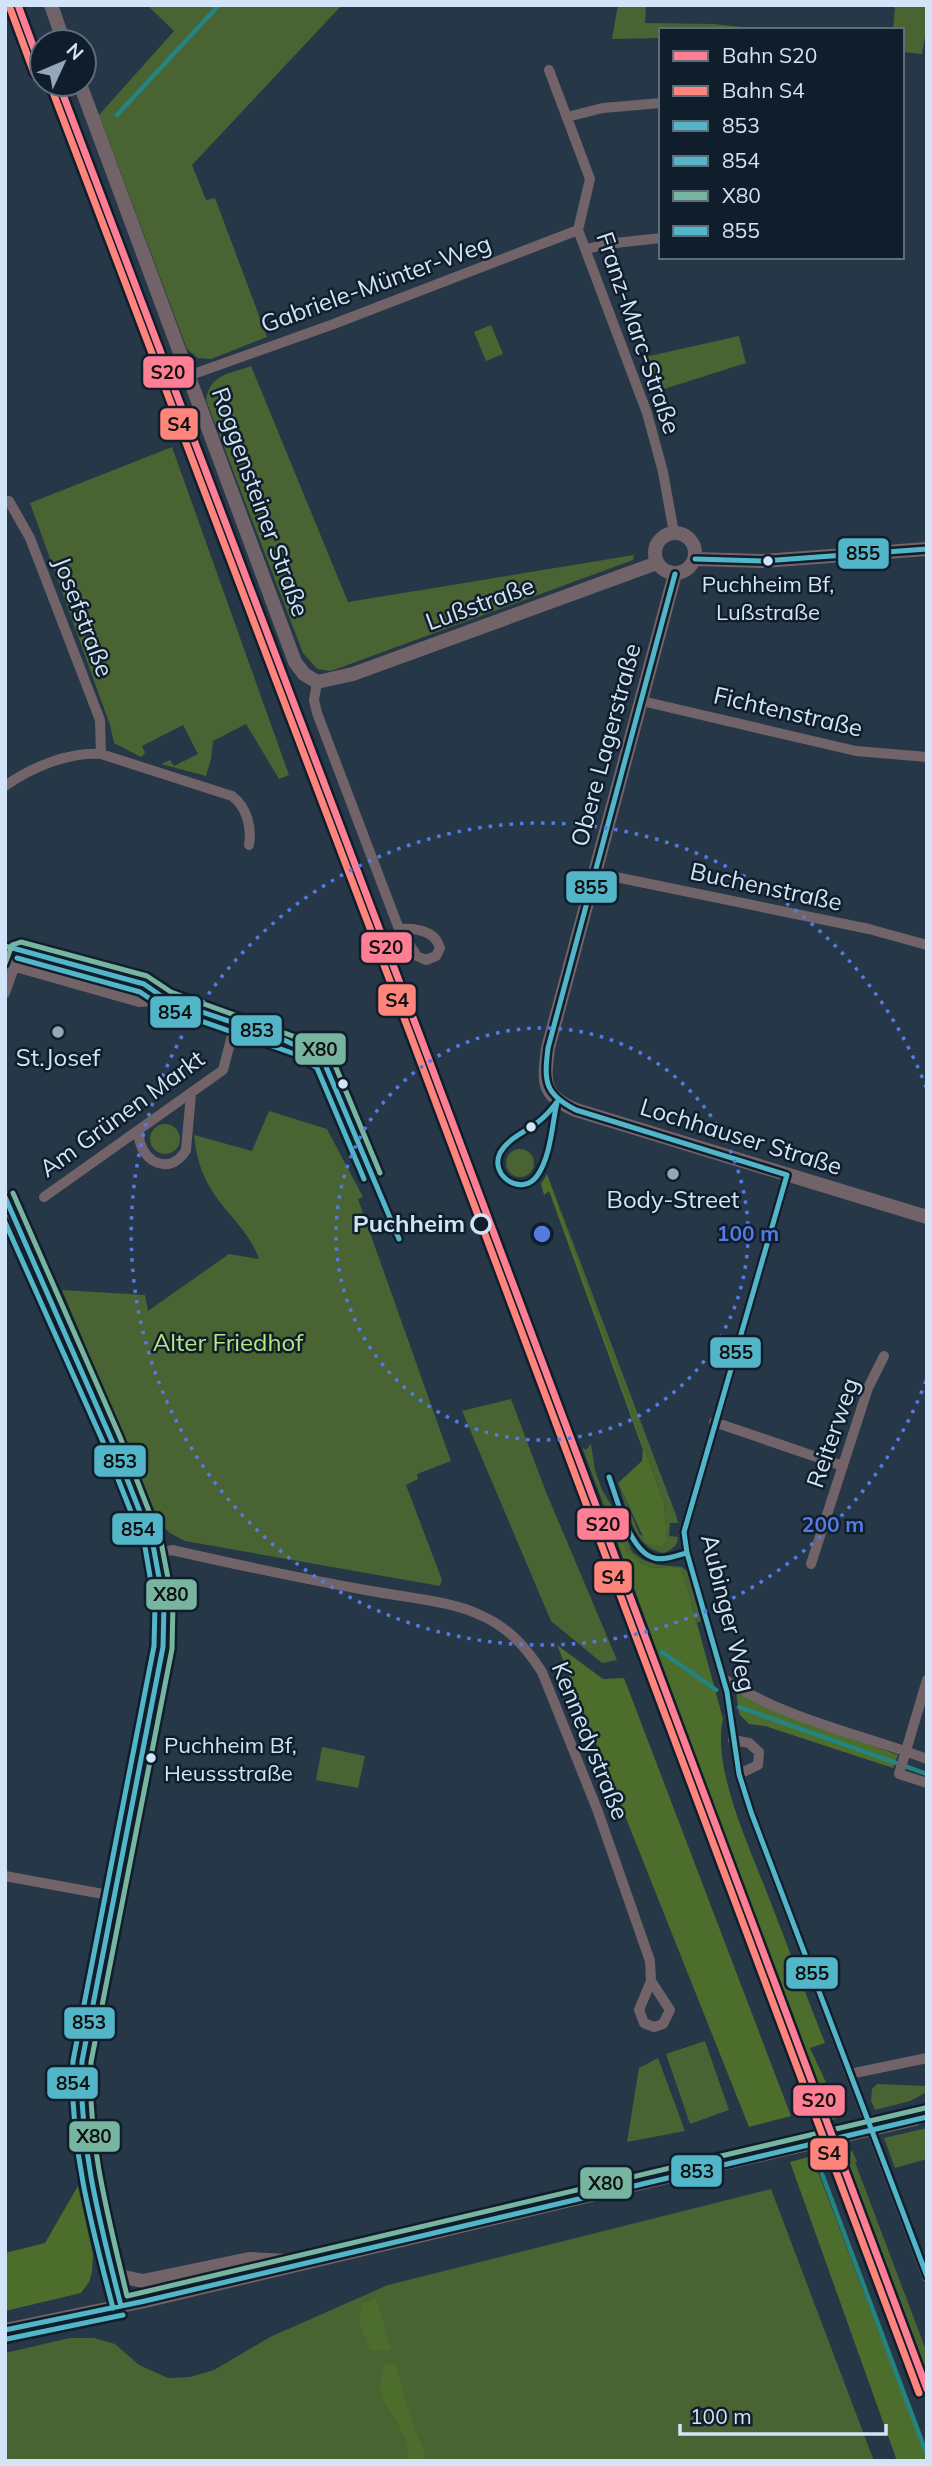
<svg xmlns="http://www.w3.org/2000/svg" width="932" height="2466" font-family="Mulish,sans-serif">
	<rect width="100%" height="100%" fill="#263748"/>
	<path fill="#496432" d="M 147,5 L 342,5 L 192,165 L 206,200 L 215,198 L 267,337 L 211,359 L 198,358 L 187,349 L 99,115 L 174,31 Z
		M 618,5 L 646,5 L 645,23 L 713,24 L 772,30 L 661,30 L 661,38 L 612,39 Z
		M 895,5 L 927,5 L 927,25 L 922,54 L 902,52 L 902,30 L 893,30 Z
		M 491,325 L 503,354 L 486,361 L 474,332 Z
		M 739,336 L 746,363 L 661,390 L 664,401 L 661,402 L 645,357 Z
		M 251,366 L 348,602 L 634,555 L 633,560 L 331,671 L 317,669 L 303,653 L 206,400 C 210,374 229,374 251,366 Z
		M 172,447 L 289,775 L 279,779 L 246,724 L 213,741 L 211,759 L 206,776 L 161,764 L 170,760 L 174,766 L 198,754 L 183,725 L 142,746 L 145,753 L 141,757 L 114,743 L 110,725 L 30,503 Z
		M 269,1111 L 327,1129 L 363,1197 L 358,1199 L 451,1461 L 417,1474 L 418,1479 L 406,1485 L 442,1580 L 440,1586 L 185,1541 L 170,1533 L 160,1524 L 62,1290 L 145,1295 L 148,1311 L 229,1254 L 259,1259 C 249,1229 221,1210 207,1182 C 199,1167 196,1152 194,1135 L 252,1151 Z
		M150 1139a15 15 0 1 1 30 0a15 15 0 1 1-30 0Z
		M506 1163a14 14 0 1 1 28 0a14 14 0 1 1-28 0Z
		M 547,1174 L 676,1515 L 678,1523 L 670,1523 L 669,1536 L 678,1537 C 678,1546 671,1550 664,1553 C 632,1548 628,1509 618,1483 L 640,1535 L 667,1541 L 664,1503 Z
		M 511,1399 L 546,1492 L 617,1660 L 602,1663 L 551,1621 L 462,1411 Z
		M 591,1444 L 595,1471 L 602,1490 L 618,1516 L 632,1552 L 643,1560 L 658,1565 L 682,1567 L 689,1573 L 701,1621 L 697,1623 L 686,1583 L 668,1567 L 653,1568 L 639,1562 L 625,1551 L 614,1519 L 600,1495 L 582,1447 L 586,1450 Z
		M 322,1747 L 365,1756 L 358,1788 L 316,1780 Z
		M 705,2041 L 729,2110 L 690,2124 L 666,2054 Z
		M 658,2058 L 685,2131 L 627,2142 L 639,2068 Z
		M 877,2084 L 927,2086 L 927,2092 L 910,2101 L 875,2110 L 871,2101 L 872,2089 Z
		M 927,2128 L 927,2159 L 895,2168 L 884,2138 Z
		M 852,2151 L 857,2161 L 855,2162 L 927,2353 L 927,2378 L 842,2154 Z
		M 771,2189 L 874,2461 L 6,2461 L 5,2353 L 70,2338 L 94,2338 L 115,2344 L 139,2365 L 168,2378 L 190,2377 L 214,2370 L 270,2337 L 388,2285 Z"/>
	<path fill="#4c6d2b" d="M 547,1174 L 664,1503 L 667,1541 L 661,1546 L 646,1543 L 618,1483 L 642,1461 L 643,1450 L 549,1191 L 544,1195 L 541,1184 Z
		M 600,1495 L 614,1519 L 626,1551 L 639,1562 L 653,1568 L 668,1567 L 680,1569 L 686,1583 L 723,1719 C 711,1769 753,1855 771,1903 C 789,1950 807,1997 825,2043 L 810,2048 L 842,2117 L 829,2121 Z
		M 557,1645 L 603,1679 L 624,1678 L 791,2116 L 749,2127 Z
		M 736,1691 L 758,1703 L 898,1755 L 893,1768 L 765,1726 L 749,1724 L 739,1714 Z
		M 812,2156 L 927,2459 L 927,2461 L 897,2461 L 790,2162 Z
		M 78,2186 L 93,2255 L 92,2272 L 89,2282 L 81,2293 L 5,2311 L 5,2253 L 45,2243 Z
		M 376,2298 L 392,2351 L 370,2350 L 359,2323 L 362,2304 Z
		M 395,2363 L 415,2430 L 425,2453 L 424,2461 L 408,2461 C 413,2433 384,2413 380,2388 C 380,2381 383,2372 384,2365 Z"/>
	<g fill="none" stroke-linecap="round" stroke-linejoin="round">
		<path stroke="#248482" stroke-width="4.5" d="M 117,115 L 219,5
			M 662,1652 L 716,1690
			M 739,1707 L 927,1774
			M 822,2174 L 927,2455"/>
		<path stroke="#726368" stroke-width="10" d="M 549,70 L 590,179 L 578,230 L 647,413 L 663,472 L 674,533
			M 567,117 L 603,108 L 661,103
			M 587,249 L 606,244 L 661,238
			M 188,376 L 331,325 L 578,230
			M 9,501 L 30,538 L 100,720 L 101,754
			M 317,682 L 314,700 L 317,713 L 399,929 L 417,956 L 426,960 L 436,956 L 440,948 C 435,930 415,928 399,929
			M 642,701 L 856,751 L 927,757
			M 5,786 C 32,767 68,752 101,754 L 232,796 C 247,807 252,828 249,845
			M 596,873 L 869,929 L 927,945
			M 5,946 L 144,984 L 167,1000 L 299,1046 L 324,1062 L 372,1176
			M 5,964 L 139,1002 L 167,1000
			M 5,993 L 16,962
			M 139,1131 C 137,1159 169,1179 186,1150 L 191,1094
			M 787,1175 L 684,1532 L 687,1553 L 727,1692 L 739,1774 L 751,1812 L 927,2277
			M 5,1196 L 14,1220 L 112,1441 L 153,1545 L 164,1605 L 163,1647 L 85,2041 C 75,2096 87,2147 97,2201 C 105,2236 112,2271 121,2306
			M 44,1197 L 223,1070 L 235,1024
			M 714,1422 L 843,1466
			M 156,1554 L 172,1550 C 238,1565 304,1579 371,1591 C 403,1597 452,1601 480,1615 C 508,1627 526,1647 542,1672 L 597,1809 L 650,1961 L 651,1981 L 639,2010 L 644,2023 L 654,2027 L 663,2024 L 670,2010 L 651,1981
			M 811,1564 L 868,1388 L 884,1356
			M 724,1679 C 785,1719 860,1734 927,1759
			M 927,1680 L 899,1774 L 927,1783
			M 733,1740 L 749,1743 L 759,1752 L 758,1765 L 739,1774
			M 5,1876 L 114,1896
			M 850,2074 L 927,2058"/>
		<path stroke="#726368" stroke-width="14" d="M 51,5 L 64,42
			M 80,84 L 295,662 L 304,674 L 317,682 L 353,674 L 657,563
			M655 553a20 20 0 1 1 40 0a20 20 0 1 1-40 0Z
			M 695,559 L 763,561 L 927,549
			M 675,574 L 548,1048 C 544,1082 541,1095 576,1110 L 927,1217
			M 112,2270 L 124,2277 L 143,2281 L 249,2259 L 289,2261
			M 5,2330 L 145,2301 L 738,2160"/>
		<path stroke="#726368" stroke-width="14" d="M 738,2160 L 915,2119"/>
		<defs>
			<path id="bus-1" d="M 5,946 L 144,984 L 167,1000 L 284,1040 L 314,1054 L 324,1062 L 399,1239
				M 5,1197 L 112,1441 L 153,1545 L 164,1605 L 163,1647 L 82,2061 C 78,2143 101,2227 121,2306
				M 5,2330 L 145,2301 L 927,2117"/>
			<path id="bus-2" d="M 17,958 L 140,992 L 164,1008 L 295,1054 L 317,1068 L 364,1179
				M 5,1222 L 104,1444 L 145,1547 L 155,1606 L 154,1646 L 73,2061 C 69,2144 92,2228 113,2308
				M 7,2339 L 123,2315"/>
			<path id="bus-3" d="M 5,964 L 12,945 L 21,942 L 147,976 L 171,992 L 312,1043 L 332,1058 L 380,1173
				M 13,1193 L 120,1437 L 161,1542 L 173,1604 L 172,1649 L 91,2062 C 87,2140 109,2220 127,2296 L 925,2108"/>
			<path id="bus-4" d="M 695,559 L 763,561 L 927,549
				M 675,574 L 548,1048 C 544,1081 544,1094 576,1110 L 787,1175 L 684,1532 L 687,1553 L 727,1692 L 739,1774 L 751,1812 L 927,2276
				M 557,1102 C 552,1125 551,1156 537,1176 C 522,1197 489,1176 500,1153 C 508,1138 526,1132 538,1122 C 546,1116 551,1110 557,1102 Z
				M 609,1477 C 617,1498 629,1551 654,1558 C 664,1561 677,1555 687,1553"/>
		</defs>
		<use href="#bus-1" stroke="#101e2c" stroke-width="10"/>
		<use href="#bus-2" stroke="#101e2c" stroke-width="10"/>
		<use href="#bus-3" stroke="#101e2c" stroke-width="10"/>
		<use href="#bus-4" stroke="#101e2c" stroke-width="10"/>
		<use href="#bus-1" stroke="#53b5c8" stroke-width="5"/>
		<use href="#bus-2" stroke="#53b5c8" stroke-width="5"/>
		<use href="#bus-3" stroke="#78b5a0" stroke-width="5"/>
		<use href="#bus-4" stroke="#53b5c8" stroke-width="5"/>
		<defs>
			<path id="rail-1" d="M 18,5 L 42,70
				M 59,84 L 420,1036 L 927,2389"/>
			<path id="rail-2" d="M 10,8 L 34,73
				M 51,87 L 412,1039 L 919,2393"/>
		</defs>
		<use href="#rail-1" stroke="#101e2c" stroke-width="12"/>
		<use href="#rail-2" stroke="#101e2c" stroke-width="12"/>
		<use href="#rail-1" stroke="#fe7e93" stroke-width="7"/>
		<use href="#rail-2" stroke="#ff847b" stroke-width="7"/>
	</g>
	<g fill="none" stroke="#537be2" stroke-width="3.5" stroke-dasharray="3.5 7">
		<circle cx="542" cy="1234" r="206"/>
		<path d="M926 1381A411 411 0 1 1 926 1087"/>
	</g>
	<g fill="#d2e4f8" stroke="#101e2c" stroke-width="2.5">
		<circle cx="768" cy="561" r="6"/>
		<circle cx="343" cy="1084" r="6"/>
		<circle cx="531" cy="1127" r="6"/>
		<circle cx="151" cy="1758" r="6"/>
	</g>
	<g fill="#96a7ba" stroke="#101e2c" stroke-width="2.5">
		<circle cx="58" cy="1032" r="7"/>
		<circle cx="673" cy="1174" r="7"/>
	</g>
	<circle fill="#101e2c" stroke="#d2e4f8" stroke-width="3.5" cx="481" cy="1224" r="9"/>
	<g text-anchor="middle" stroke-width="5" stroke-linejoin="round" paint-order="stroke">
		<g font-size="22" fill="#d2e4f8" stroke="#101e2c">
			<text x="768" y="592">Puchheim Bf,<tspan x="768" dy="28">Lußstraße</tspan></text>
			<text x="164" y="1753" text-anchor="start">Puchheim Bf,<tspan x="164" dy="28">Heussstraße</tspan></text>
		</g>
		<g font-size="24" fill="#d2e4f8" stroke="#101e2c">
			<text transform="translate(376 284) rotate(-20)" y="8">Gabriele-Münter-Weg</text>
			<text transform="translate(638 333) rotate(71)" y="8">Franz-Marc-Straße</text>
			<text transform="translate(260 502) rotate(70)" y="8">Roggensteiner Straße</text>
			<text transform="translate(480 604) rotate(-20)" y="8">Lußstraße</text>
			<text transform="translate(83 617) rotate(69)" y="8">Josefstraße</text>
			<text transform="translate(788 712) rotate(13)" y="8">Fichtenstraße</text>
			<text transform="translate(606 745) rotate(-75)" y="8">Obere Lagerstraße</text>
			<text transform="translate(766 887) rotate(12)" y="8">Buchenstraße</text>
			<text transform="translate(122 1114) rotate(-36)" y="8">Am Grünen Markt</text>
			<text transform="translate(741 1137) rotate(17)" y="8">Lochhauser Straße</text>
			<text transform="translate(833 1433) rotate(-71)" y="8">Reiterweg</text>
			<text transform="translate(728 1613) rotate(76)" y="8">Aubinger Weg</text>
			<text transform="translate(590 1741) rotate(68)" y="8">Kennedystraße</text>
		</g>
		<g font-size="24" fill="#d2e4f8" stroke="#101e2c">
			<text x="58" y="1066">St.Josef</text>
			<text x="673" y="1208">Body-Street</text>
		</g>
		<g font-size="24" font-weight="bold" fill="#d2e4f8" stroke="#101e2c" text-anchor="end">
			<text x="465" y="1232">Puchheim</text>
		</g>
		<g font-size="24" fill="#b5e880" stroke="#101e2c">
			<text x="228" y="1351">Alter Friedhof</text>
		</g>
	</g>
	<circle cx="542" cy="1234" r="10" fill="#537be2" stroke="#101e2c" stroke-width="3.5"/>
	<g font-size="21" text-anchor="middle" font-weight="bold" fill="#537be2" stroke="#101e2c" stroke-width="5" stroke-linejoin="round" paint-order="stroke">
		<text x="748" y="1241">100 m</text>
		<text x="833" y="1532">200 m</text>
	</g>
	<g stroke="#101e2c" stroke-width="2.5">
		<rect x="142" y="355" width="53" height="34" rx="7" fill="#fe7e93"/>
		<rect x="159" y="407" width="40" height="34" rx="7" fill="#ff847b"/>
		<rect x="837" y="537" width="53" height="33" rx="7" fill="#53b5c8"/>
		<rect x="565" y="870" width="53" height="34" rx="7" fill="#53b5c8"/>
		<rect x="360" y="931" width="53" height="33" rx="7" fill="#fe7e93"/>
		<rect x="377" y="983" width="40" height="34" rx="7" fill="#ff847b"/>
		<rect x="149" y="995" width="53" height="34" rx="7" fill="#53b5c8"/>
		<rect x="230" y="1014" width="53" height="33" rx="7" fill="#53b5c8"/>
		<rect x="294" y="1032" width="53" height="34" rx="7" fill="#78b5a0"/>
		<rect x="709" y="1336" width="53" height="33" rx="7" fill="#53b5c8"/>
		<rect x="93" y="1444" width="54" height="34" rx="7" fill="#53b5c8"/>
		<rect x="576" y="1507" width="54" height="34" rx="7" fill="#fe7e93"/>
		<rect x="111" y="1512" width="53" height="34" rx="7" fill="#53b5c8"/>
		<rect x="593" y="1560" width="40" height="34" rx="7" fill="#ff847b"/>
		<rect x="145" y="1578" width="53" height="33" rx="7" fill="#78b5a0"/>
		<rect x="785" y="1956" width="54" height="34" rx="7" fill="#53b5c8"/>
		<rect x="63" y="2006" width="53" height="34" rx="7" fill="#53b5c8"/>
		<rect x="46" y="2066" width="53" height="34" rx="7" fill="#53b5c8"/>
		<rect x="792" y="2084" width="54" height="33" rx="7" fill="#fe7e93"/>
		<rect x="68" y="2120" width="53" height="33" rx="7" fill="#78b5a0"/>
		<rect x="809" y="2137" width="40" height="34" rx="7" fill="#ff847b"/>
		<rect x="670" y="2154" width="53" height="34" rx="7" fill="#53b5c8"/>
		<rect x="579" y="2166" width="54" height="34" rx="7" fill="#78b5a0"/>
	</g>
	<g font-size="19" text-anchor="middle" font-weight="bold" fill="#111">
		<text x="168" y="379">S20</text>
		<text x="179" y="431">S4</text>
		<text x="863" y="560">855</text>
		<text x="591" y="894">855</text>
		<text x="386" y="954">S20</text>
		<text x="397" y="1007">S4</text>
		<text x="175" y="1019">854</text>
		<text x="257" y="1037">853</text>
		<text x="320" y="1056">X80</text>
		<text x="736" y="1359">855</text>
		<text x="120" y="1468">853</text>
		<text x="603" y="1531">S20</text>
		<text x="138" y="1536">854</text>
		<text x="613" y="1584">S4</text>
		<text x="171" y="1601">X80</text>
		<text x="812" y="1980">855</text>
		<text x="89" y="2029">853</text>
		<text x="73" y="2090">854</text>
		<text x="819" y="2107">S20</text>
		<text x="94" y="2143">X80</text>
		<text x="829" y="2160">S4</text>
		<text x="697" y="2178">853</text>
		<text x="606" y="2190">X80</text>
	</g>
	<rect width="932" height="2466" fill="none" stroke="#d2e4f8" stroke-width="14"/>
	<rect x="659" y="28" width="245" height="231" fill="#101e2c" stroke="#5e6d7e" stroke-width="2"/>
	<rect x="673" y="51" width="35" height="10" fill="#fe7e93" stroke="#5e6d7e" stroke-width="2"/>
	<text x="722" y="63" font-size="21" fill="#d2e4f8">Bahn S20</text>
	<rect x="673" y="86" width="35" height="10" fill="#ff847b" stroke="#5e6d7e" stroke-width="2"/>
	<text x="722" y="98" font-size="21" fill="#d2e4f8">Bahn S4</text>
	<rect x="673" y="121" width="35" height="10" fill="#53b5c8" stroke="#5e6d7e" stroke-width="2"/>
	<text x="722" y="133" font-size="21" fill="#d2e4f8">853</text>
	<rect x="673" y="156" width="35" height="10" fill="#53b5c8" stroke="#5e6d7e" stroke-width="2"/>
	<text x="722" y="168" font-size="21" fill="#d2e4f8">854</text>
	<rect x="673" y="191" width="35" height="10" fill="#78b5a0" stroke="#5e6d7e" stroke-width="2"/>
	<text x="722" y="203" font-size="21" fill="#d2e4f8">X80</text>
	<rect x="673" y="226" width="35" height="10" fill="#53b5c8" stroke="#5e6d7e" stroke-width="2"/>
	<text x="722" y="238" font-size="21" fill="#d2e4f8">855</text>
	<g transform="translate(63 63) rotate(46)"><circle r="33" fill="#101e2c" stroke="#5e6d7e" stroke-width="2"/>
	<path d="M0-5L12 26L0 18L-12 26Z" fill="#96a7ba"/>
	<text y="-10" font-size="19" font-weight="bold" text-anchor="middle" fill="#d2e4f8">N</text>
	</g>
	<path d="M680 2424v10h206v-10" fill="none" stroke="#d2e4f8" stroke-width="3.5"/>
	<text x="690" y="2424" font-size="21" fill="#d2e4f8" stroke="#101e2c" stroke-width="5" paint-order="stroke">100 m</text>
</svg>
